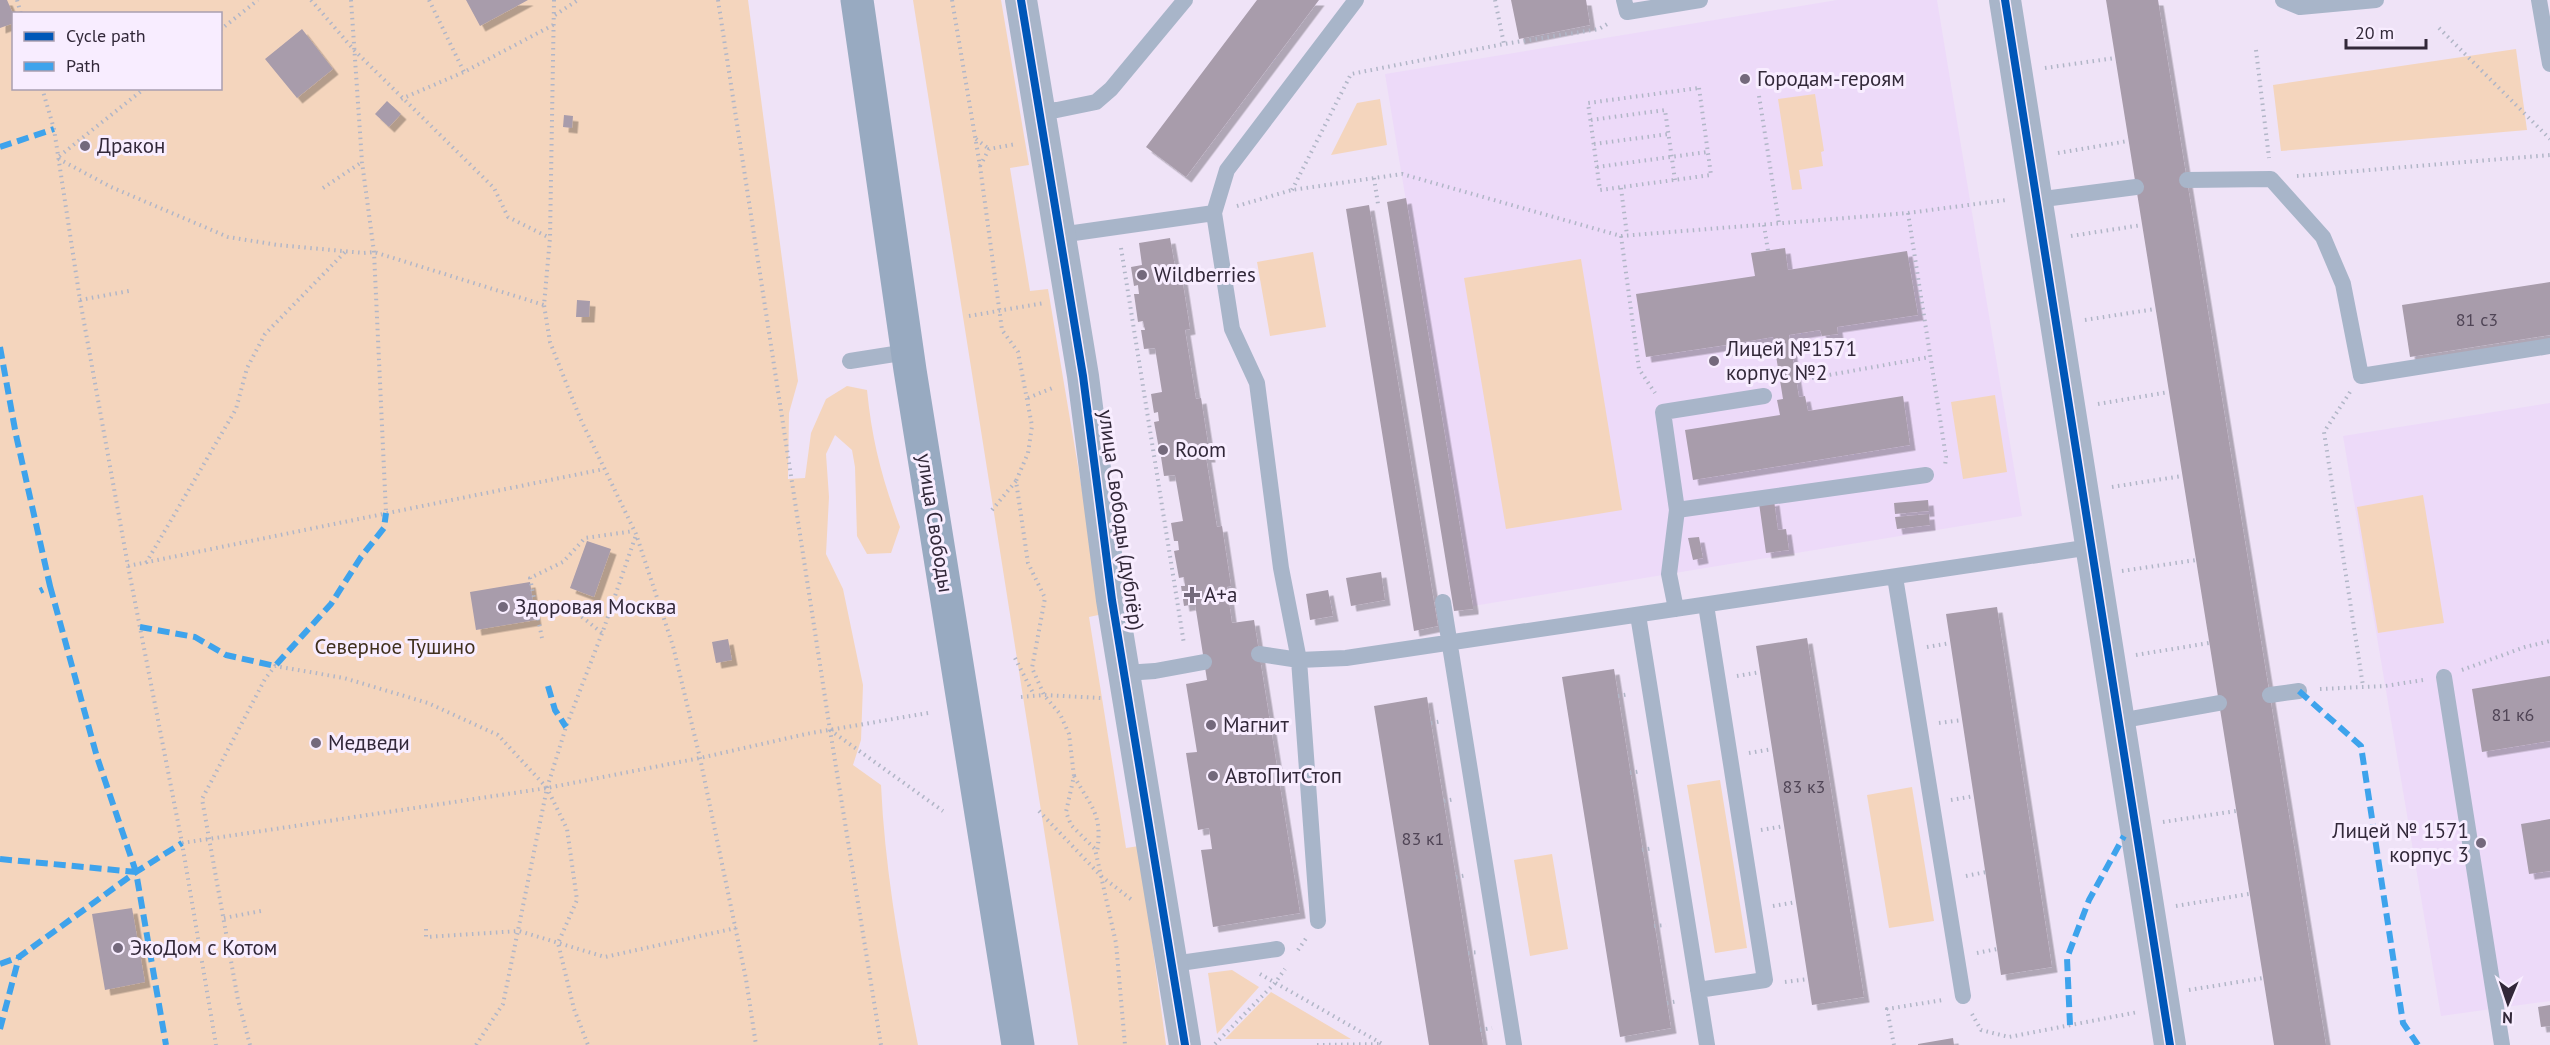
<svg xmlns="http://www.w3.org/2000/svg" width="2550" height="1045" font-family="'PT Sans',sans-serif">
	<defs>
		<filter id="shadow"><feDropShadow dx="5.5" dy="5.5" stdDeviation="0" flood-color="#0004"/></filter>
	</defs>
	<rect width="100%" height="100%" fill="#efe3f7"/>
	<path fill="#eddaf9" d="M 1837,0 L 1937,0 L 2022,516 L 1473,606 L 1385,74 Z
		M 2550,403 L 2550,1001 L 2441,1016 L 2343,436 Z"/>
	<path fill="#f4d5bd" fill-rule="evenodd" d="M 0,0 L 748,0 L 798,381 L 789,413 L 788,479 L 805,478 L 811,433 L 826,399 L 847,386 L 867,390 C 872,441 882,479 900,527 L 891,553 L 867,554 L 857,536 L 855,467 L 852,450 L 835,435 L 826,454 L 829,497 L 826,554 L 843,589 L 863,685 L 861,740 L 853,765 L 881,785 C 885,873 901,959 918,1045 L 0,1045 ZM 14,14 L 220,14 L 220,88 L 14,88 Z
		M 913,0 L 1001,0 L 1029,165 L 1010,168 L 1030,291 L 1048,289 L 1103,614 L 1089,617 L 1126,848 L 1139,846 L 1166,1045 L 1078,1045 Z
		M 2516,49 L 2527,130 L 2281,151 L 2273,85 Z
		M 1815,94 L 1824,151 L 1821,152 L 1823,166 L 1799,170 L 1802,189 L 1792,190 L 1778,99 Z
		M 1380,99 L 1387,145 L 1331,155 L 1357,103 Z
		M 1313,252 L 1326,327 L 1270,336 L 1257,262 Z
		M 1581,259 L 1622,510 L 1506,529 L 1464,278 Z
		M 1995,395 L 2007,472 L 1963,479 L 1951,402 Z
		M 2423,495 L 2444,623 L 2378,633 L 2357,507 Z
		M 1720,780 L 1747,948 L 1715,953 L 1687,785 Z
		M 1912,787 L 1934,921 L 1889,928 L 1867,795 Z
		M 1552,854 L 1568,949 L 1530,956 L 1514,860 Z
		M 1232,970 L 1259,987 L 1217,1034 L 1208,973 Z
		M 1271,992 L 1351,1039 L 1225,1039 Z"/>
	<path fill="#a89cab" filter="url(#shadow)" d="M 0,0 L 7,0 L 14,16 L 14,23 L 0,28 Z
		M 466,0 L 528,0 L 480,26 Z
		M 1257,0 L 1319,0 L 1186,177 L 1146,147 Z
		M 1511,0 L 1586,0 L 1590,25 L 1519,39 Z
		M 2106,0 L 2158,0 L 2326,1045 L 2274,1045 Z
		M 302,29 L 333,69 L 297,98 L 265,59 Z
		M 387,101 L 401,114 L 389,127 L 375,114 Z
		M 564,115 L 573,116 L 572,128 L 563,127 Z
		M 1406,198 L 1473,606 L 1473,609 L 1454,611 L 1387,202 Z
		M 1369,205 L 1438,626 L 1414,631 L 1346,209 Z
		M 1170,238 L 1176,272 L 1181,271 L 1190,329 L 1185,330 L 1196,399 L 1201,398 L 1210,457 L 1206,457 L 1217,527 L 1222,526 L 1231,586 L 1227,587 L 1232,623 L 1254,620 L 1300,913 L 1213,927 L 1201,850 L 1212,849 L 1209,828 L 1198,830 L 1186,753 L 1197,752 L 1186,684 L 1207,680 L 1195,604 L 1184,606 L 1181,586 L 1185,586 L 1184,577 L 1179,578 L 1174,551 L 1179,550 L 1178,541 L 1174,541 L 1171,523 L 1183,521 L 1175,475 L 1164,476 L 1161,457 L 1165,457 L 1164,448 L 1159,449 L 1154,422 L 1159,421 L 1158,412 L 1154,413 L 1151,394 L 1162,392 L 1155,348 L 1144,349 L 1141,330 L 1145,330 L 1143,321 L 1138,322 L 1134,294 L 1139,294 L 1138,285 L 1134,286 L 1131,267 L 1142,265 L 1139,243 Z
		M 1785,248 L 1788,270 L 1907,251 L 1918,315 L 1837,327 L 1838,334 L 1822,336 L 1820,330 L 1789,335 L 1799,397 L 1805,396 L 1808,411 L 1903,396 L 1910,445 L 1693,480 L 1685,430 L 1780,415 L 1777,400 L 1783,399 L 1773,337 L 1744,342 L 1745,348 L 1736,350 L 1727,351 L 1726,345 L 1646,357 L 1636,294 L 1755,276 L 1751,253 Z
		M 2550,282 L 2550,335 L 2410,357 L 2402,305 Z
		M 577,300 L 590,301 L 589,317 L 576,317 Z
		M 1774,500 L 1778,530 L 1786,529 L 1789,550 L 1766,553 L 1759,503 Z
		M 1928,500 L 1929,511 L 1895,514 L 1894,503 Z
		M 1929,514 L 1930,525 L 1897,529 L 1895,517 Z
		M 1699,537 L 1703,558 L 1693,560 L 1688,538 Z
		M 587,541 L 611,549 L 594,597 L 570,588 Z
		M 1381,572 L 1385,600 L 1351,606 L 1346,578 Z
		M 530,582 L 536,620 L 476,630 L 470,592 Z
		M 1328,590 L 1333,616 L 1310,620 L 1306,594 Z
		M 1997,607 L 2052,967 L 2001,975 L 1946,614 Z
		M 1807,638 L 1864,997 L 1812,1005 L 1756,646 Z
		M 728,639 L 732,660 L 716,663 L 712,642 Z
		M 1614,669 L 1671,1028 L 1620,1037 L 1562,677 Z
		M 2550,676 L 2550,741 L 2482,752 L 2472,689 Z
		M 1427,697 L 1431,723 L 1483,1045 L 1429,1045 L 1374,706 Z
		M 2550,819 L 2550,871 L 2529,874 L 2521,824 Z
		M 132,908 L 145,982 L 105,990 L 92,914 Z
		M 2550,1005 L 2550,1026 L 2541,1027 L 2538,1007 Z
		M 1953,1038 L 1954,1045 L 1918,1045 L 1918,1044 Z"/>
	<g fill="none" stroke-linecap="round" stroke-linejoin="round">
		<path stroke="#b1b6c7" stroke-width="4" stroke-dasharray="1.5 4.5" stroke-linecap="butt" d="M 17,0 L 21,14
			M 311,0 L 354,50 L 494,188 L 508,217 L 550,238
			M 351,0 L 362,162 L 374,252 L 386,513
			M 429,0 L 464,72
			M 554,0 L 550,238 L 544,305 L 550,342 L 580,418 L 636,534 L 673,646 L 700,758 L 746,979 L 756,1045
			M 718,0 L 830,730 L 881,1045
			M 952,0 L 980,166 L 1002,330 L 1018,352 L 1032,426 L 1028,453 L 1016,481 L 1028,563 L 1045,598 L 1032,668 L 1044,695 L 1060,714 L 1069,734 L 1074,776 L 1066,812 L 1071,825 L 1095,849 L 1116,943 L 1125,1045
			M 1495,0 L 1504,44
			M 555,15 L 578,0
			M 2439,28 L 2550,139
			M 220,30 L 258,0
			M 2256,50 L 2269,158
			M 2045,68 L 2115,58
			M 42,88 L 54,129 L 80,300 L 128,566 L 182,843 L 216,1045
			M 145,88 L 57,158 L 111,187 L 228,237 L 278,245 L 364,253 L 374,252 L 544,305
			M 1699,88 L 1711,175 L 1600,190 L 1588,103 Z
			M 1759,96 L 1779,223
			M 401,99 L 464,72 L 555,24
			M 1591,120 L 1665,110 L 1675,180
			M 976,139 L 989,149
			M 1594,144 L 1669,134
			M 2058,153 L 2128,141
			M 980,166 L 989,149 L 1016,144
			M 1597,167 L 1707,152
			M 2297,176 L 2550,155
			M 1374,178 L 1378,204
			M 323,188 L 362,162
			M 1621,188 L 1627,235
			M 1292,190 L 1351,74 L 1504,44 L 1599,29 L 1609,23
			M 1237,206 L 1292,190 L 1402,174 L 1621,236 L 1908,213 L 2006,200
			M 1908,213 L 1946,457 L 1945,466
			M 1764,225 L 1768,251
			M 1621,236 L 1639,369 L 1655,393
			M 2071,236 L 2142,225
			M 1121,248 L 1184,644
			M 80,300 L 129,291
			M 969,316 L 1044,303
			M 2085,320 L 2155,309
			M 1812,378 L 1930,357
			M 2350,392 L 2324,432 L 2363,686
			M 1028,398 L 1055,387
			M 2098,404 L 2169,392
			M 2112,487 L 2182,476
			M 992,510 L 1016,481
			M 146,563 L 236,409 L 247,368 L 265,334 L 345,252
			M 128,566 L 604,469
			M 2122,571 L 2196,560
			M 535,604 L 536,606 L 562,601 L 602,633
			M 542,638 L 530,578 L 563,562 L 585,538 L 634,531
			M 1927,647 L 1950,643
			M 2136,655 L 2209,643
			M 1015,658 L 1034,695
			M 2462,670 L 2525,647 L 2550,641
			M 1737,676 L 1760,672
			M 2320,689 L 2385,686 L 2423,680
			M 1618,696 L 1629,694
			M 1021,697 L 1044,695 L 1101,698
			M 1431,723 L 1442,721
			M 1939,723 L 1962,720
			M 830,730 L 943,811
			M 1749,753 L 1772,749
			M 1630,773 L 1641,771
			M 1074,776 C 1091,807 1103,814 1097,852
			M 1951,800 L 1974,796
			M 1444,801 L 1455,799
			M 1039,811 L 1101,876 L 1132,900
			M 2163,822 L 2236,811
			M 1761,830 L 1784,826
			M 182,843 L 547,788 L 700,758 L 806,734 L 928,713
			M 1642,850 L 1653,848
			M 1966,876 L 1986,872
			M 1456,877 L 1467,875
			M 1773,906 L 1796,902
			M 2176,906 L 2249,894
			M 224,918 L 261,911
			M 1654,926 L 1666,925
			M 426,929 L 426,937 L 519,931 L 605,957 L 736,928
			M 1298,950 L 1307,937
			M 1468,953 L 1479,952
			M 1977,953 L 1997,949
			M 1260,974 L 1384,1045
			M 1785,982 L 1808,979
			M 2189,990 L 2263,978
			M 1667,1003 L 1678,1001
			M 1972,1014 L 1981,1030 L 2009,1037 L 2138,1012
			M 1480,1030 L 1492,1028
			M 1215,1044 L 1275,983 L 1285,969
			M 250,1045 L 238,1000 L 202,799 L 265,679 L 275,666 L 344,678 L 428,703 L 498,735 L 547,788 L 567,829 L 577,900 L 558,943 L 574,1009 L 588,1045
			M 476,1045 L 503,1004 L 547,788 L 566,727 L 604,628 L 636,535
			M 1317,1045 L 1382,1044
			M 1894,1045 L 1887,1009 L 1943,1000"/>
		<path stroke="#a8b5c9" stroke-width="16" d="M 1624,0 L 1627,12 L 1700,0
			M 2283,0 L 2300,7 L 2376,0
			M 2539,0 L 2550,64
			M 1040,111 L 1057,110 L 1096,102 L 1111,89 L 1185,0
			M 2187,180 L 2271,179 L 2323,237 L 2343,284 L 2361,376 L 2550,346
			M 2036,200 L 2136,187
			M 1060,235 L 1214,213
			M 850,361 L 907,352
			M 1677,510 L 1926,475
			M 1895,577 L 1963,996
			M 1443,602 L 1514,1045
			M 1676,609 L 1669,574 L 1677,510 L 1663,412 L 1764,396
			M 1638,615 L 1707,1045
			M 1259,654 L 1299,660 L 1346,658 L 2091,547
			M 1125,673 L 1155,671 L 1204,662
			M 2444,677 L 2502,1045
			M 2270,695 L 2299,691
			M 2119,721 L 2219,703
			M 1318,921 L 1299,660 L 1281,568 L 1257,383 L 1232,329 L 1214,213 L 1227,170 L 1356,0
			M 1173,964 L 1277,949
			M 1698,990 L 1765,980 L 1706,605"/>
		<path stroke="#a8b5c9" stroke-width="32" d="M 1021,0 L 1083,376 L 1112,600 L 1185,1045
			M 2005,0 L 2170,1045"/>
		<path stroke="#98aac1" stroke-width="33" d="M 857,0 L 910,370 L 1018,1045"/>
		<path stroke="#3ea3ec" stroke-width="6" stroke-dasharray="12 6" stroke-linecap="butt" d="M 0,147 L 54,129
			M 0,347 L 16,435 L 50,586 L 40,591
			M 50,586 L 97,757 L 136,872 L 166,1045
			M 140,627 L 195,637 L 226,655 L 275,666 L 331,604 L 361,557 L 384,528 L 386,513
			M 548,686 L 555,710 L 566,727
			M 2299,691 L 2361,746 L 2403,1023 L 2418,1045
			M 0,859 L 136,872
			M 0,964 L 19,957 L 136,872 L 182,843
			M 2070,1025 L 2067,958 L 2089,900 L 2124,836
			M 0,1029 L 19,957"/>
		<defs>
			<path id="cycleway" d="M 1021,0 L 1083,376 L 1112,600 L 1185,1045
				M 2005,0 L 2170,1045"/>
		</defs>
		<use href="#cycleway" stroke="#f8edff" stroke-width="11"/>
		<use href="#cycleway" stroke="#0057b8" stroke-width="8"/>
	</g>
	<g fill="#74697c" stroke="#f8edff" stroke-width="2">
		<circle cx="1745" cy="79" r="6"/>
		<circle cx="85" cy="146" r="6"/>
		<circle cx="1142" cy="275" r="6"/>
		<circle cx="1714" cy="361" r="6"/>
		<circle cx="1163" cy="450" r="6"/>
		<path d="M1189 586h6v6h6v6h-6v6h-6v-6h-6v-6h6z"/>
		<circle cx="503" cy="607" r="6"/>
		<circle cx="1211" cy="725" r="6"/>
		<circle cx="316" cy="743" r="6"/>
		<circle cx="1213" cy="776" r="6"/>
		<circle cx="2481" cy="843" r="6"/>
		<circle cx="118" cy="948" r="6"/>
	</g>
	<g text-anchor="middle" stroke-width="6" stroke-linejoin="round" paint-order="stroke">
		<g font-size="18" fill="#504556">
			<text x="2477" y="326">81 с3</text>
			<text x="2513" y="721">81 к6</text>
			<text x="1804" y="793">83 к3</text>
			<text x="1423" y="845">83 к1</text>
		</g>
		<g font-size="21" fill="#322839" stroke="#f8edff" text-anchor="start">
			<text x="1757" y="86">Городам-героям</text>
			<text x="97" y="153">Дракон</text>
			<text x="1154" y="282">Wildberries</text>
			<text x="1726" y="356">Лицей №1571<tspan x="1726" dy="24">корпус №2</tspan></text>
			<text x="1175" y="457">Room</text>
			<text x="1204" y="602">А+а</text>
			<text x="515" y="614">Здоровая Москва</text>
			<text x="1223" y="732">Магнит</text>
			<text x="328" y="750">Медведи</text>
			<text x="1225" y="783">АвтоПитСтоп</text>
			<text x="2469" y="838" text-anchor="end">Лицей № 1571<tspan x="2469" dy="24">корпус 3</tspan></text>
			<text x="130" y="955">ЭкоДом с Котом</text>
		</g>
		<g font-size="21" fill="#322839" stroke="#f8edff">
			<text transform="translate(1121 520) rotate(82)" y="7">улица Свободы (дублёр)</text>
			<text transform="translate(935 523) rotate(81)" y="7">улица Свободы</text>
		</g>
		<g font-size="21" fill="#40301d" stroke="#f8edff">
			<text x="395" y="654">Северное Тушино</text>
		</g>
	</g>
	<rect x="12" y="12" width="210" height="78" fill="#f8edff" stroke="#a99eb0" stroke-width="1.5"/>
	<rect x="24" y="32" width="30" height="9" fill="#0057b8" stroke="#a99eb0" stroke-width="1.5"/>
	<text x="66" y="42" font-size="18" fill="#322839">Cycle path</text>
	<rect x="24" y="62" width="30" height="9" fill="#3ea3ec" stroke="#a99eb0" stroke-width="1.5"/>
	<text x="66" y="72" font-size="18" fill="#322839">Path</text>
	<g transform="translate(2508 1003) rotate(182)" stroke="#f8edff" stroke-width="4.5" paint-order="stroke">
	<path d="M0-4.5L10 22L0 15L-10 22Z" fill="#322839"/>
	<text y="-9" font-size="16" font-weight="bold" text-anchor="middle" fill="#322839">N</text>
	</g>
	<path d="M2346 39v9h80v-9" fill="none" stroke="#322839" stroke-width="3"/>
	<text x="2355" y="39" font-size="18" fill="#322839" stroke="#f8edff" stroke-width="4.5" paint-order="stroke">20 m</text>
</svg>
